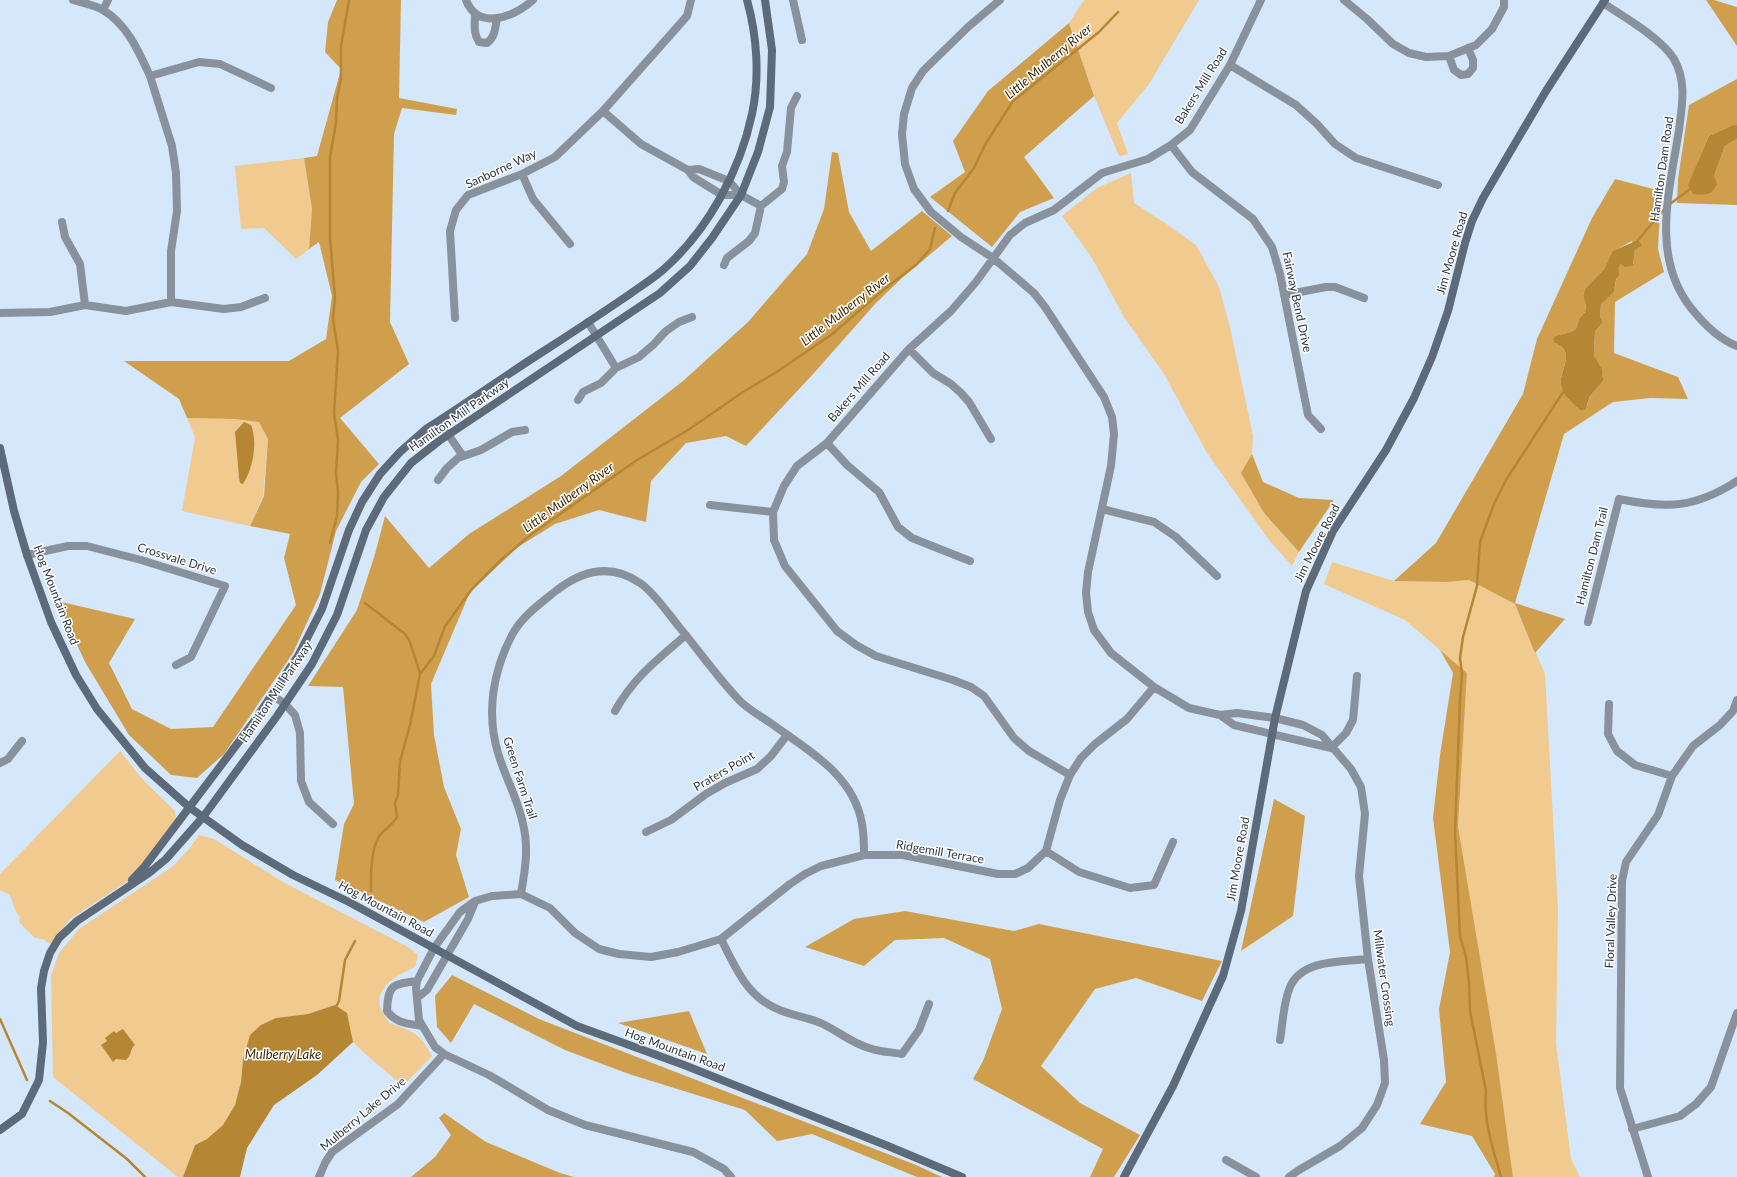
<svg xmlns="http://www.w3.org/2000/svg" width="1737" height="1177" font-family="Lato,sans-serif">
	<rect width="100%" height="100%" fill="#d4e7fb"/>
	<path fill="#f0ca8e" fill-rule="evenodd" d="M 1084,0 L 1199,0 L 1149,84 L 1117,123 L 1128,154 L 1119,156 L 1094,96 L 1069,23 Z
		M 304,158 L 312,209 L 309,249 L 296,259 L 264,228 L 241,229 L 235,166 Z
		M 1131,173 L 1134,203 L 1165,223 L 1196,245 L 1219,287 L 1230,327 L 1253,436 L 1252,454 L 1242,473 L 1264,513 L 1299,552 L 1292,566 L 1269,540 L 1207,453 L 1164,374 L 1124,317 L 1092,258 L 1062,216 L 1097,188 Z
		M 187,418 L 235,419 L 259,422 L 268,439 L 263,496 L 250,526 L 182,511 L 195,437 ZM 235,432 L 245,479 L 245,482 L 239,478 Z
		M 1332,562 L 1394,581 L 1447,582 L 1469,580 L 1515,604 L 1545,674 L 1558,910 L 1556,1043 L 1571,1159 L 1580,1177 L 1513,1177 L 1496,1053 L 1458,826 L 1467,673 L 1405,620 L 1324,584 Z
		M 120,751 L 143,780 L 175,811 L 176,821 L 140,871 L 128,881 L 70,919 L 50,944 L 43,939 L 35,938 L 19,922 L 20,917 L 16,912 L 10,895 L 0,890 L 0,874 Z
		M 199,835 L 214,839 L 283,882 L 408,947 L 418,955 L 415,967 C 400,974 375,986 380,1006 C 381,1012 387,1018 389,1023 C 414,1032 419,1032 432,1056 L 403,1086 L 363,1052 L 353,1042 L 347,1014 L 335,1005 L 308,1014 L 276,1018 L 262,1025 L 250,1035 L 243,1059 L 241,1082 L 235,1105 L 223,1125 L 207,1139 L 195,1145 L 183,1177 L 178,1177 L 53,1077 L 51,975 L 59,953 L 79,929 L 172,867 L 190,848 Z"/>
	<path fill="#d09f4e" fill-rule="evenodd" d="M 337,0 L 401,0 L 399,98 L 457,109 L 456,115 L 402,108 L 394,134 L 390,322 L 409,364 L 340,418 L 379,464 L 361,482 L 336,531 L 320,594 L 293,653 L 224,754 L 197,778 L 171,775 L 129,735 L 85,662 L 57,601 L 135,619 L 109,663 L 132,709 L 171,729 L 213,727 L 296,605 L 284,558 L 290,534 L 250,526 L 264,496 L 268,439 L 259,422 L 235,419 L 187,418 L 179,399 L 124,361 L 289,361 L 326,339 L 332,296 L 319,242 L 309,249 L 312,209 L 304,158 L 317,156 L 341,69 L 325,52 L 328,22 Z
		M 1706,0 L 1714,0 L 1737,7 L 1737,46 Z
		M 1069,23 L 1094,96 L 1024,157 L 1054,198 L 1020,212 L 992,247 L 930,197 L 965,172 L 953,141 L 988,91 Z
		M 1737,79 L 1737,125 L 1733,125 L 1709,136 L 1698,162 L 1714,176 L 1725,146 L 1737,139 L 1737,205 L 1677,203 L 1678,179 L 1689,105 Z
		M 832,152 L 838,153 L 849,212 L 871,251 L 922,211 L 952,236 L 902,278 L 875,304 L 814,373 L 746,446 L 726,436 L 686,443 L 651,481 L 646,522 L 599,510 L 555,524 L 518,547 L 470,592 L 431,684 L 434,735 L 444,787 L 461,829 L 456,855 L 469,897 L 424,922 L 335,880 L 344,824 L 354,804 L 343,687 L 308,686 L 357,610 L 375,554 L 385,516 L 429,568 L 469,534 L 561,476 L 683,381 L 748,322 L 807,254 L 824,209 Z
		M 1615,179 L 1661,191 L 1658,249 L 1664,272 L 1615,302 L 1614,353 L 1678,377 L 1688,399 L 1650,398 L 1613,402 L 1564,434 L 1515,603 L 1565,619 L 1535,653 L 1515,604 L 1469,580 L 1447,582 L 1394,581 L 1436,543 L 1523,394 L 1537,339 L 1592,218 ZM 1632,241 L 1635,250 L 1633,265 L 1621,264 L 1618,269 L 1614,292 L 1601,303 L 1600,316 L 1603,322 L 1595,332 L 1594,355 L 1602,369 L 1602,375 L 1604,380 L 1590,396 L 1587,405 L 1580,410 C 1572,403 1562,395 1561,385 C 1558,372 1578,351 1554,343 L 1553,339 L 1555,336 L 1571,332 L 1576,329 L 1579,319 L 1585,312 L 1586,305 L 1583,296 L 1585,289 L 1604,269 L 1614,251 Z
		M 1252,454 L 1263,482 L 1299,498 L 1334,500 L 1299,552 L 1264,513 L 1241,473 Z
		M 1440,650 L 1467,673 L 1458,826 L 1496,1053 L 1513,1177 L 1494,1177 L 1495,1174 L 1472,1136 L 1420,1124 L 1446,1082 L 1439,1009 L 1450,952 L 1433,818 L 1440,755 L 1453,673 Z
		M 1274,799 L 1305,816 L 1293,916 L 1241,951 Z
		M 905,911 L 1014,931 L 1039,924 L 1222,961 L 1202,1001 L 1136,978 L 1095,989 L 1041,1066 L 1080,1103 L 1140,1135 L 1114,1177 L 1090,1177 L 1103,1149 L 973,1079 L 983,1061 L 1002,1009 L 990,959 L 944,938 L 895,940 L 864,966 L 805,947 L 854,919 Z
		M 452,975 L 539,1019 L 916,1165 L 942,1177 L 917,1177 L 812,1134 L 777,1141 L 745,1110 L 629,1074 L 565,1050 L 474,1004 L 451,1043 L 437,1027 L 435,996 Z
		M 689,1011 L 707,1054 L 618,1023 Z
		M 444,1113 L 486,1142 L 560,1173 L 574,1177 L 411,1177 L 435,1157 L 451,1135 L 439,1118 Z"/>
	<path fill="#b58633" d="M 1733,125 L 1737,125 L 1737,139 L 1725,146 L 1714,176 L 1717,184 C 1711,196 1706,195 1693,194 L 1688,185 L 1709,136 Z
		M 1638,240 L 1642,245 L 1635,250 L 1633,265 L 1625,267 L 1621,264 L 1618,269 L 1619,275 L 1616,279 L 1614,292 L 1601,304 L 1600,316 L 1603,322 L 1595,332 L 1594,355 L 1602,369 L 1602,375 L 1604,380 L 1590,396 L 1585,410 L 1580,410 C 1572,403 1562,395 1561,385 C 1558,372 1578,351 1554,343 L 1553,339 L 1555,336 L 1571,332 L 1576,329 L 1579,319 L 1585,312 L 1586,305 L 1583,296 L 1585,289 L 1604,269 L 1613,251 Z
		M 244,422 L 251,425 C 258,442 253,469 243,484 L 240,483 L 239,478 L 235,432 Z
		M 335,1005 L 347,1013 L 353,1042 L 317,1075 L 274,1105 L 247,1148 L 240,1177 L 183,1177 L 195,1145 L 207,1139 L 223,1125 L 235,1105 L 241,1082 L 243,1059 L 250,1035 L 261,1025 L 276,1018 L 308,1014 Z
		M 123,1029 L 135,1045 C 130,1048 132,1055 126,1060 L 116,1059 L 113,1062 L 101,1045 L 107,1041 L 105,1038 L 114,1031 L 116,1033 Z"/>
	<g fill="none" stroke-linecap="round" stroke-linejoin="round">
		<path stroke="#b58633" stroke-width="2.5" d="M 1670,204 L 1690,189
			M 948,211 L 955,193 L 974,168 L 986,143 L 1013,101 L 1099,32 L 1118,12
			M 1638,240 L 1666,207
			M 330,543 L 337,516 L 338,492 L 336,473 L 338,440 L 334,413 L 338,351 L 333,319 L 335,298 L 330,238 L 330,157 L 336,123 L 337,98 L 341,79 L 341,46 L 349,0
			M 365,603 L 405,634 L 410,642 L 420,673
			M 371,891 C 371,875 370,845 382,833 C 388,826 392,826 397,817 L 395,803 L 398,795 L 400,762 L 410,725 L 420,674 L 434,656 L 445,626 L 472,589 L 503,558 L 533,533 L 637,460 L 688,430 L 743,392 L 775,373 L 831,335 L 882,291 L 917,264 L 930,249 L 935,228
			M 335,1009 L 339,1001 L 345,960 L 355,941
			M 0,1019 L 27,1080
			M 50,1101 L 68,1113 L 127,1159 L 145,1177
			M 1501,1177 C 1493,1149 1483,1120 1486,1091 L 1470,1011 L 1469,982 L 1466,957 L 1460,936 L 1455,833 L 1460,700 L 1462,674 L 1460,658 L 1463,637 L 1477,586 L 1480,542 L 1494,504 L 1506,480 L 1563,392"/>
		<path stroke="#88919c" stroke-width="8" d="M 73,0 C 83,3 95,5 103,10 C 127,24 139,52 150,76
			M 466,0 C 478,32 515,16 533,0
			M 793,0 L 802,40
			M 1000,0 L 968,27 L 923,71 L 912,88 L 904,114 L 902,134 L 905,164 L 914,189 L 931,212 L 961,237 L 993,258 L 1034,293 L 1045,307 L 1104,397 L 1112,417 L 1114,434 L 1111,466 L 1088,572 L 1086,593 L 1088,612 L 1094,630 L 1111,653 L 1154,687 L 1189,708 L 1220,715 L 1237,713 L 1275,718 L 1303,725 L 1322,735 L 1351,769 L 1361,787 L 1365,814 L 1359,876 L 1368,959 L 1384,1060 L 1385,1083 L 1377,1105 L 1362,1128 L 1340,1146 L 1299,1170 L 1289,1177
			M 1344,0 L 1367,19 L 1393,44 L 1409,53 L 1426,57 L 1449,56 L 1476,45 L 1492,29 L 1504,7 L 1504,0
			M 1603,3 C 1624,17 1661,38 1674,59 C 1687,82 1682,105 1679,130 C 1670,189 1650,256 1691,308 C 1703,323 1718,339 1737,346
			M 103,10 L 108,0
			M 475,13 C 475,24 473,33 479,42 L 487,43 C 495,37 495,29 497,18
			M 1449,56 L 1454,70 L 1461,75 L 1468,74 L 1473,68 L 1473,60 L 1468,48
			M 1230,65 L 1296,105 L 1317,124 L 1335,144 L 1356,158 L 1438,185
			M 603,111 L 641,144 L 688,170
			M 1171,145 L 1192,172 L 1253,219 L 1272,247 L 1280,274 L 1308,415 L 1321,429
			M 699,169 L 729,181 L 741,195 L 722,195 L 693,177 L 688,170 Z
			M 522,174 L 533,199 L 570,244
			M 741,195 L 761,206
			M 62,222 L 65,237 L 80,264 L 85,305
			M 724,265 L 727,258 L 749,241 L 755,233 L 761,206 L 782,189 L 784,182 L 782,166 L 787,152 L 791,108 L 797,96
			M 1284,295 L 1326,287 L 1335,287 L 1364,298
			M 171,302 L 171,251 L 177,211 L 176,173 L 172,146 L 150,76 L 199,62 L 220,64 L 271,88
			M 0,313 L 50,312 L 85,305 L 126,311 L 171,302 L 224,309 L 241,307 L 265,298
			M 455,318 L 450,231 L 456,210 L 468,195 L 522,174 L 555,157 L 603,111 L 687,16 L 691,0
			M 588,322 L 616,368
			M 909,349 L 933,373 L 951,384 L 961,393 L 969,402 L 991,439
			M 578,400 L 583,392 L 601,383 L 616,368 L 639,357 L 653,345 L 666,331 L 679,322 L 692,317
			M 439,421 L 463,456
			M 827,443 L 847,465 L 879,492 L 898,527 L 912,538 L 970,561
			M 438,480 L 447,468 L 458,458 L 481,450 L 512,432 L 525,430
			M 710,505 L 773,512
			M 1102,509 L 1154,522 L 1176,537 L 1217,576
			M 27,555 L 68,546 L 87,546 L 141,560 L 225,586 L 191,657 L 176,665
			M 1588,622 L 1619,499 C 1667,509 1695,508 1737,481
			M 272,695 L 285,704 L 295,715 L 300,733 L 301,781 L 309,802 L 333,824
			M 1609,704 L 1608,734 L 1617,751 L 1635,765 L 1672,776
			M 615,711 C 634,677 657,660 686,635
			M 1220,715 L 1234,725 L 1331,748
			M 1331,748 L 1346,733 L 1353,720 L 1357,676
			M 0,763 L 8,759 L 22,741
			M 1070,775 L 1029,751 L 1014,738 L 984,696 L 971,687 L 953,680 L 876,656 L 856,645 L 837,631 L 785,566 L 774,540 L 773,512 L 784,486 L 797,466 L 827,443 L 909,349 L 951,311 L 976,282 L 1010,235 L 1025,223 L 1054,210 L 1102,173 L 1148,159 L 1171,145 L 1190,130 L 1230,65 L 1261,0
			M 646,832 L 671,820 L 706,794 L 725,783 L 757,769 L 771,756 L 787,735
			M 1046,851 L 1079,872 L 1130,888 L 1154,885 L 1173,842
			M 521,894 C 525,870 529,848 523,824 C 518,799 505,777 498,753 C 486,713 493,671 512,635 C 522,616 541,603 557,590 C 583,570 611,563 640,583 C 654,592 669,615 680,628 C 700,652 718,678 740,701 C 749,710 762,717 772,724 C 809,751 854,775 862,824 C 864,834 864,845 864,855
			M 721,939 C 737,970 747,998 782,1011 C 795,1016 811,1018 823,1024 C 839,1032 852,1043 869,1048 C 879,1052 892,1052 902,1054 L 919,1030 L 929,1004
			M 417,981 C 393,984 388,984 387,1011 C 397,1024 407,1023 422,1026
			M 417,998 L 427,990 L 468,919 L 475,902
			M 1280,1040 C 1283,1023 1283,1003 1290,987 C 1302,959 1342,962 1368,959
			M 1632,1129 L 1680,1116 L 1696,1104 L 1711,1087 L 1737,1013
			M 1226,1160 L 1256,1177
			M 319,1177 L 325,1163 L 332,1152 L 398,1104 L 444,1054
			M 731,1177 L 724,1169 L 693,1152 L 585,1125 L 548,1110 L 489,1075 L 444,1054 L 435,1047 L 419,1020 L 416,988 L 417,981 L 434,948 L 460,912 L 475,901 L 492,896 L 521,894 L 550,908 L 575,933 L 599,949 L 619,954 L 651,957 L 678,952 L 721,939 L 790,884 L 805,874 L 821,866 L 864,855 L 903,855 L 998,874 L 1015,874 L 1028,868 L 1046,851 L 1060,800 L 1070,775 L 1081,758 L 1095,744 L 1127,719 L 1154,687
			M 1648,1177 L 1620,1088 L 1622,881 L 1626,862 L 1658,815 L 1672,776 L 1693,746 L 1720,725 L 1733,711 L 1737,700"/>
		<path stroke="#5c6a79" stroke-width="8" d="M 0,448 L 14,511 L 27,555 L 51,622 L 76,675 L 97,709 L 145,768 L 189,807 L 242,845 L 293,875 L 349,902 L 577,1026 L 684,1065 L 888,1146 L 962,1177
			M 132,880 L 145,866 L 253,723 L 298,656 L 322,609 L 349,530 L 362,502 L 380,474 L 400,452 L 426,429 C 467,403 506,375 547,349 C 575,331 602,313 630,294 C 641,286 654,278 664,269 C 708,230 740,171 752,114 C 760,77 757,36 747,0
			M 0,1130 L 22,1114 L 39,1080 L 43,1042 L 41,988 L 44,971 L 50,953 L 59,938 L 77,921 L 149,873 L 166,859 L 203,817 L 277,716 L 312,664 L 337,615 L 366,530 L 384,497 L 411,463 L 439,441 L 660,293 L 690,266 L 712,238 L 741,195 L 758,152 L 770,107 L 772,50 L 765,0
			M 1124,1177 L 1173,1086 L 1223,976 L 1241,911 L 1275,718 L 1306,591 L 1333,531 L 1386,450 L 1414,398 L 1432,357 L 1448,311 L 1465,243 L 1472,221 L 1483,198 L 1546,91 L 1605,0"/>
	</g>
	<g text-anchor="middle" stroke-width="3" stroke-linejoin="round" paint-order="stroke">
		<g font-size="12" fill="#2f3942" stroke="#fff">
			<text transform="translate(1201 86) rotate(-58)" y="4">Bakers Mill Road</text>
			<text transform="translate(501 169) rotate(-25)" y="4">Sanborne Way</text>
			<text transform="translate(1662 169) rotate(-82)" y="4">Hamilton Dam Road</text>
			<text transform="translate(1452 253) rotate(-74)" y="4">Jim Moore Road</text>
			<text transform="translate(1297 302) rotate(78)" y="4">Fairway Bend Drive</text>
			<text transform="translate(859 387) rotate(-49)" y="4">Bakers Mill Road</text>
			<text transform="translate(459 415) rotate(-35)" y="4">Hamilton Mill Parkway</text>
			<text transform="translate(1317 543) rotate(-63)" y="4">Jim Moore Road</text>
			<text transform="translate(1592 556) rotate(-76)" y="4">Hamilton Dam Trail</text>
			<text transform="translate(177 559) rotate(17)" y="4">Crossvale Drive</text>
			<text transform="translate(56 595) rotate(69)" y="4">Hog Mountain Road</text>
			<text transform="translate(276 692) rotate(-56)" y="4">Hamilton Mill Parkway</text>
			<text transform="translate(724 771) rotate(-30)" y="4">Praters Point</text>
			<text transform="translate(520 778) rotate(72)" y="4">Green Farm Trail</text>
			<text transform="translate(940 852) rotate(10)" y="4">Ridgemill Terrace</text>
			<text transform="translate(1238 859) rotate(-80)" y="4">Jim Moore Road</text>
			<text transform="translate(386 909) rotate(28)" y="4">Hog Mountain Road</text>
			<text transform="translate(1611 921) rotate(-88)" y="4">Floral Valley Drive</text>
			<text transform="translate(1384 978) rotate(82)" y="4">Millwater Crossing</text>
			<text transform="translate(675 1050) rotate(20)" y="4">Hog Mountain Road</text>
			<text transform="translate(363 1114) rotate(-40)" y="4">Mulberry Lake Drive</text>
		</g>
		<g font-size="13" font-style="italic" fill="#3d2905" stroke="#fff">
			<text transform="translate(1048 61) rotate(-40)" y="5">Little Mulberry River</text>
			<text transform="translate(845 309) rotate(-38)" y="5">Little Mulberry River</text>
			<text transform="translate(568 497) rotate(-36)" y="5">Little Mulberry River</text>
			<text x="283" y="1059">Mulberry Lake</text>
		</g>
	</g>
</svg>
